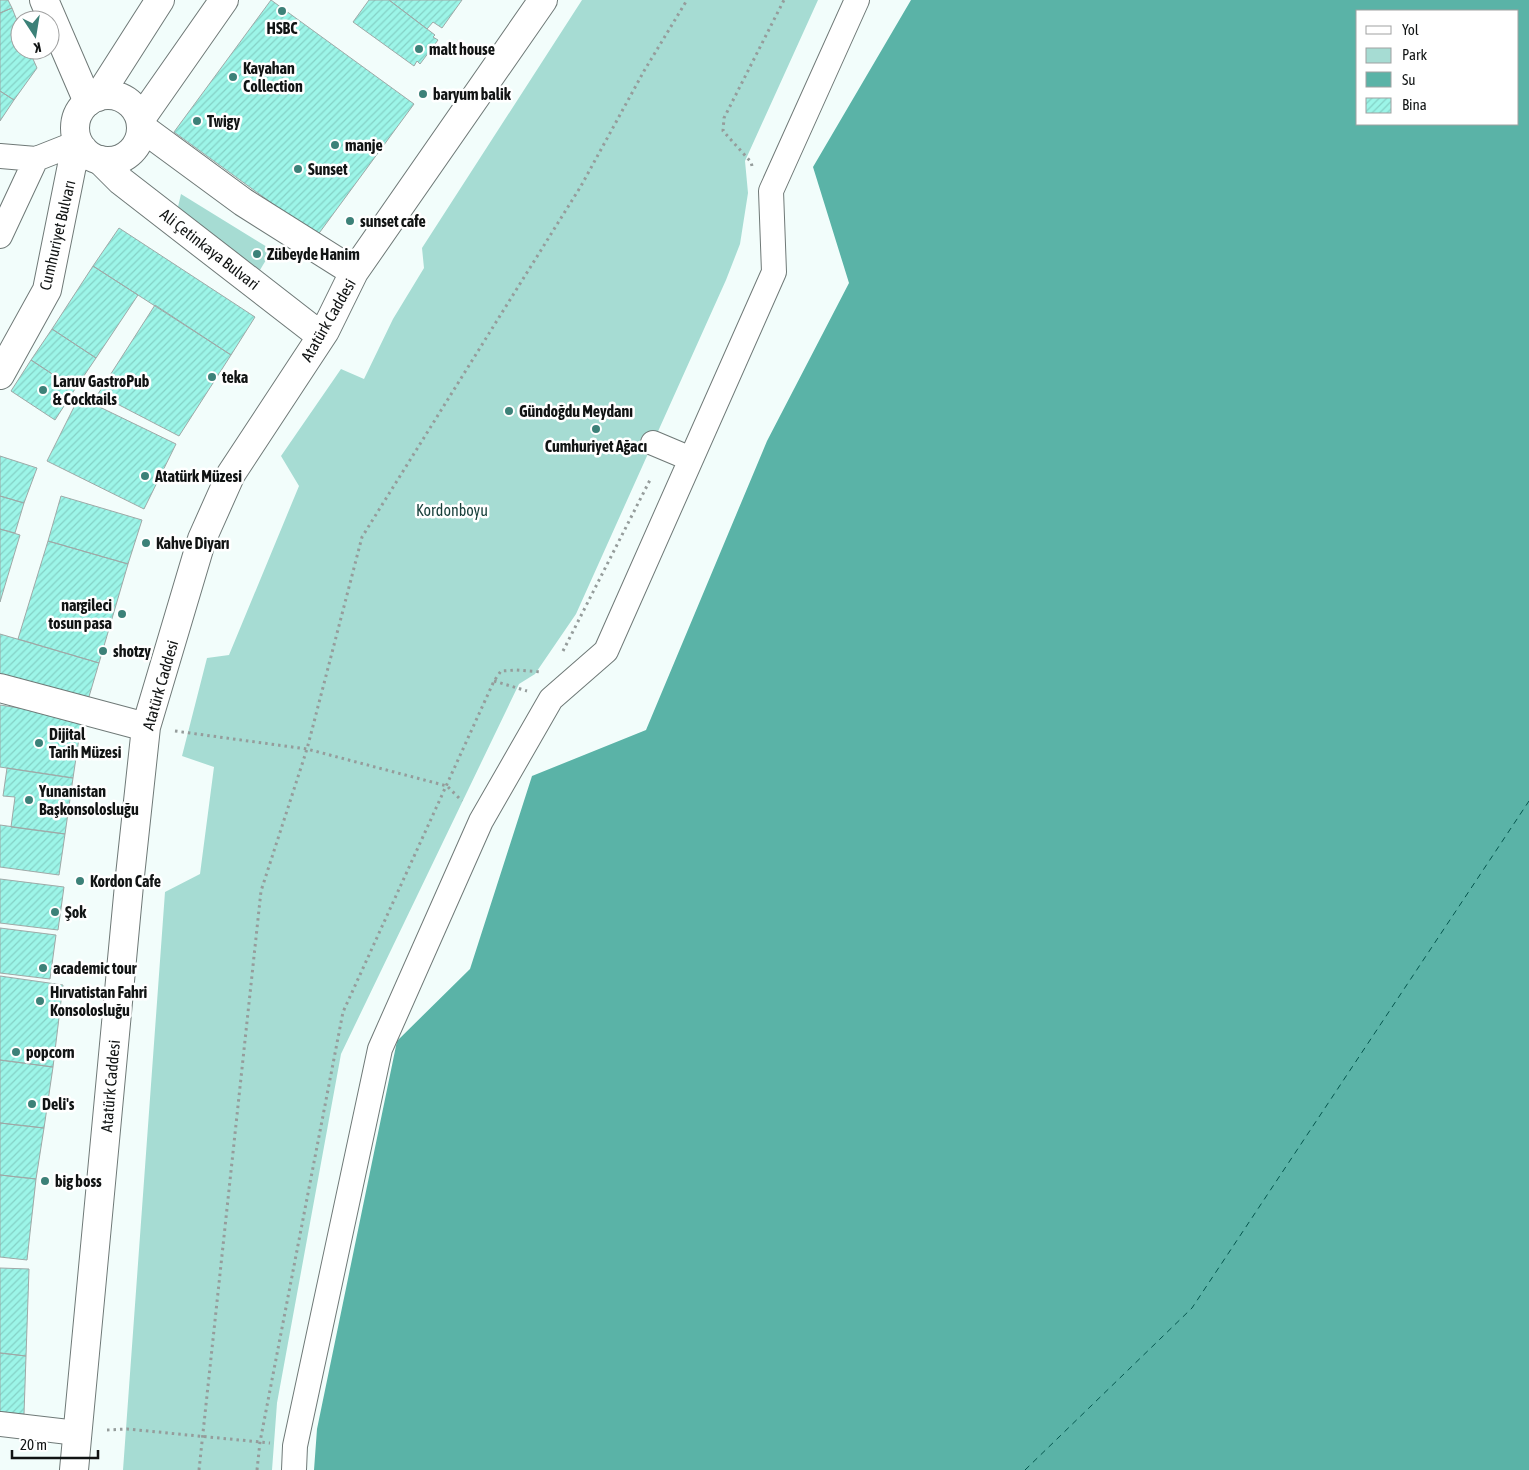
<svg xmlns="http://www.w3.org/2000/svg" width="1529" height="1470" font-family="'Asap Condensed',sans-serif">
	<defs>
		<pattern id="building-hatch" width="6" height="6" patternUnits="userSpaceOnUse" patternTransform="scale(1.25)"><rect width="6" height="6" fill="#9cf5e8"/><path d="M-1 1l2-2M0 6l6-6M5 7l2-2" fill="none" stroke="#85d1c6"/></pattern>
	</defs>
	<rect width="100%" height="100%" fill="#f2fdfb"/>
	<path fill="#a6dcd3" d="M 582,0 L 818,0 L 745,161 L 748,193 L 740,244 L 726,280 L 576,614 L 535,674 L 519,684 L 341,1054 L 277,1403 L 272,1470 L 123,1470 L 165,892 L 200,874 L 214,767 L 182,756 L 207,658 L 229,655 L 299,486 L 281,456 L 341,369 L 364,379 L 393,319 L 424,268 L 422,248 Z
		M 181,194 L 272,250 L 260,270 L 181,215 L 178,207 Z"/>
	<path fill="#5ab3a7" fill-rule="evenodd" d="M 911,0 L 1529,0 L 1529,1470 L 314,1470 L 317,1429 L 397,1041 L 470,969 L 532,776 L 646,730 L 767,441 L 849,283 L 813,167 ZM 1358,11 L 1518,11 L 1518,124 L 1358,124 Z"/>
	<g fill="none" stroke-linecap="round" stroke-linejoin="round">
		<path stroke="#05564e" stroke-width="1" stroke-dasharray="6 5" stroke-linecap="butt" d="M 1025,1470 L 1192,1308 L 1529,801"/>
	</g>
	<path fill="url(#building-hatch)" stroke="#9fa9a7" d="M 0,0 L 8,0 L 12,8 L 0,13 Z
		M 271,0 L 414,104 L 317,236 L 174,132 Z
		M 369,0 L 389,0 L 435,35 L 433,37 L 438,40 L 420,64 L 417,61 L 414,66 L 353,22 Z
		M 389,0 L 462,0 L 442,28 L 433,22 L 427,29 Z
		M 12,8 L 20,28 L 20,50 L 29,50 L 37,68 L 14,100 L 0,91 L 0,13 Z
		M 0,91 L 14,100 L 0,121 Z
		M 119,228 L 255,317 L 231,355 L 93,266 Z
		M 93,266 L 138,295 L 96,358 L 52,329 Z
		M 155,305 L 231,355 L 179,436 L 98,394 Z
		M 52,329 L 96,358 L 75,389 L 31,360 Z
		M 31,360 L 75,389 L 55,420 L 11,391 Z
		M 79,397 L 176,444 L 144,509 L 47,461 Z
		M 0,456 L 37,468 L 24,503 L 0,496 Z
		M 0,496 L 24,503 L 15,533 L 0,529 Z
		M 61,496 L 142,520 L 128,564 L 48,541 Z
		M 0,529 L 20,535 L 0,602 Z
		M 48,541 L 128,564 L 99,663 L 18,639 Z
		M 0,634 L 99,663 L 88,700 L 0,674 Z
		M 0,705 L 82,718 L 73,778 L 0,767 Z
		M 7,768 L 73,778 L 65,834 L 11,827 L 15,797 L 3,796 Z
		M 0,825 L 65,834 L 59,875 L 0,867 Z
		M 0,879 L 64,887 L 58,930 L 0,923 Z
		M 0,928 L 56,935 L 50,979 L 0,973 Z
		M 0,976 L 63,985 L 53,1067 L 0,1060 Z
		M 0,1060 L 53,1067 L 44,1128 L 0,1123 Z
		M 0,1123 L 44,1128 L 36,1179 L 0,1175 Z
		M 0,1175 L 36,1179 L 27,1260 L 0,1257 Z
		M 0,1268 L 29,1269 L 26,1356 L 0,1353 Z
		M 0,1353 L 26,1356 L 24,1414 L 0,1412 Z"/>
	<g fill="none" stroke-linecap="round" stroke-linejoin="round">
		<defs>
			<path id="pedestrian" d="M 0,156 L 36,159 L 79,142
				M 0,236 L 36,159
				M 653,443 L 691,459
				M 0,1424 L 77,1433
				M 294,1470 L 295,1446 L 380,1049 L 481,821 L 551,699 L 606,651 L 774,272 L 771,191 L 857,0"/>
			<path id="minor" d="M 44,0 L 88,102
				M 141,127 L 243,202 L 354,272
				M 100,160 L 121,181 L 321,336
				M 0,688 L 146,727
				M 74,1470 L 129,885 L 146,727 L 202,539 L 231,474 L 325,331 L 354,272 L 543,0"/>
			<path id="tertiary" d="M75 128a33 33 0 1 1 66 0a33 33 0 1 1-66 0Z
				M 98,97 L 160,0
				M 140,120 L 224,0
				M 0,375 L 47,290 L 72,165 L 83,149"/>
		</defs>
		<use href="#pedestrian" stroke="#6f7977" stroke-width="26"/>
		<use href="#minor" stroke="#6f7977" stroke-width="30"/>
		<use href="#tertiary" stroke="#6f7977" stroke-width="30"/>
		<path stroke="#959c9b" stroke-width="3" stroke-dasharray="2.5 4" stroke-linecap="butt" d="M 752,166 L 751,162 L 723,131 L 724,118 L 784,0
			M 563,651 L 651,478
			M 494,681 L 527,691
			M 175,731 L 307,749 L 447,786 L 462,801
			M 107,1430 L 127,1429 L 270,1443
			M 199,1470 L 261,891 L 307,749 L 362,537 L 581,186 L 644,71 L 687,0
			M 257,1470 L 260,1442 L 343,1012 L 494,681 L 501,671 L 516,670 L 541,672"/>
		<use href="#pedestrian" stroke="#fff" stroke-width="24"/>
		<use href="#minor" stroke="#fff" stroke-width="28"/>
		<use href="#tertiary" stroke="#fff" stroke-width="28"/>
	</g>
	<g fill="#3c8178" stroke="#fff" stroke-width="2">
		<circle cx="282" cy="11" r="5"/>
		<circle cx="419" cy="49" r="5"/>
		<circle cx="233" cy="77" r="5"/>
		<circle cx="423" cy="94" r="5"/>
		<circle cx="197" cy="121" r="5"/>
		<circle cx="335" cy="145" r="5"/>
		<circle cx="298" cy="169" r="5"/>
		<circle cx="350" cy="221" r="5"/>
		<circle cx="257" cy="254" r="5"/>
		<circle cx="212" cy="377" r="5"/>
		<circle cx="43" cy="390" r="5"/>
		<circle cx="509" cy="411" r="5"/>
		<circle cx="596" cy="429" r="5"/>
		<circle cx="145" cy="476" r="5"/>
		<circle cx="146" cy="543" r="5"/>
		<circle cx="122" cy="614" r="5"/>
		<circle cx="103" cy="651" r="5"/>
		<circle cx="39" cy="743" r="5"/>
		<circle cx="29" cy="800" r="5"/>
		<circle cx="80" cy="881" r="5"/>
		<circle cx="55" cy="912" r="5"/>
		<circle cx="43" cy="968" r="5"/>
		<circle cx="40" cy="1001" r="5"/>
		<circle cx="16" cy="1052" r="5"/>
		<circle cx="32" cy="1104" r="5"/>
		<circle cx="45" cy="1181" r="5"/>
	</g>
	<g text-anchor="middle" stroke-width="5" stroke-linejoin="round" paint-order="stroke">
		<g font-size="16" font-weight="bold" fill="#111414" stroke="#fff" text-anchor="start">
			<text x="282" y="34" text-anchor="middle">HSBC</text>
			<text x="429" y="55">malt house</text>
			<text x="243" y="74">Kayahan<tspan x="243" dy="18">Collection</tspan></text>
			<text x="433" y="100">baryum balik</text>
			<text x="207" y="127">Twigy</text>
			<text x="345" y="151">manje</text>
			<text x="308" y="175">Sunset</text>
			<text x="360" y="227">sunset cafe</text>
			<text x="267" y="260">Zübeyde Hanim</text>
			<text x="222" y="383">teka</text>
			<text x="53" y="387">Laruv GastroPub<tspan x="53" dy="18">&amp; Cocktails</tspan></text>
			<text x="519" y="417">Gündoğdu Meydanı</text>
			<text x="596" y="452" text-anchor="middle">Cumhuriyet Ağacı</text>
			<text x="155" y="482">Atatürk Müzesi</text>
			<text x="156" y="549">Kahve Diyarı</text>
			<text x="112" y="611" text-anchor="end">nargileci<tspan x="112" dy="18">tosun pasa</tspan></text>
			<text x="113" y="657">shotzy</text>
			<text x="49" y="740">Dijital<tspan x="49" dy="18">Tarih Müzesi</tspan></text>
			<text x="39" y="797">Yunanistan<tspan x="39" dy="18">Başkonsolosluğu</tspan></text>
			<text x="90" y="887">Kordon Cafe</text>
			<text x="65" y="918">Şok</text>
			<text x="53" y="974">academic tour</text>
			<text x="50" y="998">Hırvatistan Fahri<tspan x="50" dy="18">Konsolosluğu</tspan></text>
			<text x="26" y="1058">popcorn</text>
			<text x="42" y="1110">Deli's</text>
			<text x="55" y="1187">big boss</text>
		</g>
		<g font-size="16" fill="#111414" stroke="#fff">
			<text transform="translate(57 235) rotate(-77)" y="6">Cumhuriyet Bulvarı</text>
			<text transform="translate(210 249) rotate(38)" y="6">Ali Çetinkaya Bulvari</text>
			<text transform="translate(328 320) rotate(-60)" y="6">Atatürk Caddesi</text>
			<text transform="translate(160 685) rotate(-74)" y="6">Atatürk Caddesi</text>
			<text transform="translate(110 1086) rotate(-85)" y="6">Atatürk Caddesi</text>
		</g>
		<g font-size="16" fill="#163f3a" stroke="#fff">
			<text x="452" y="516">Kordonboyu</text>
		</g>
	</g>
	<rect x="1356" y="10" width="162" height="115" fill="#ffffff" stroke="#a0a1a1"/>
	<rect x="1366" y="26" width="25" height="8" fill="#ffffff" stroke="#a0a1a1"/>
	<text x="1402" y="35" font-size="15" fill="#111414">Yol</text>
	<rect x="1366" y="48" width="25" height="15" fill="#a6dcd3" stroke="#a0a1a1"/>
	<text x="1402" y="60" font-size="15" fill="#111414">Park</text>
	<rect x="1366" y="72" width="25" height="15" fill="#5ab3a7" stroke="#a0a1a1"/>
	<text x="1402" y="85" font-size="15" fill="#111414">Su</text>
	<rect x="1366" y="98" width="25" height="15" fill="url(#building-hatch)" stroke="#a0a1a1"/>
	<text x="1402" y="110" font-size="15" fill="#111414">Bina</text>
	<g transform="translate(35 35) rotate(168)"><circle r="24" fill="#ffffff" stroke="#a0a1a1"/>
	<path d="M0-4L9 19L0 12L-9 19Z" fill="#3c8178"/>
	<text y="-8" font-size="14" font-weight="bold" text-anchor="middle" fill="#111414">K</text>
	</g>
	<path d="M12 1450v8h86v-8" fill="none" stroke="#111414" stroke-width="2.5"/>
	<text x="20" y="1450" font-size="15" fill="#111414" stroke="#ffffff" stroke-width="4" paint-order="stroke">20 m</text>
</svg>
